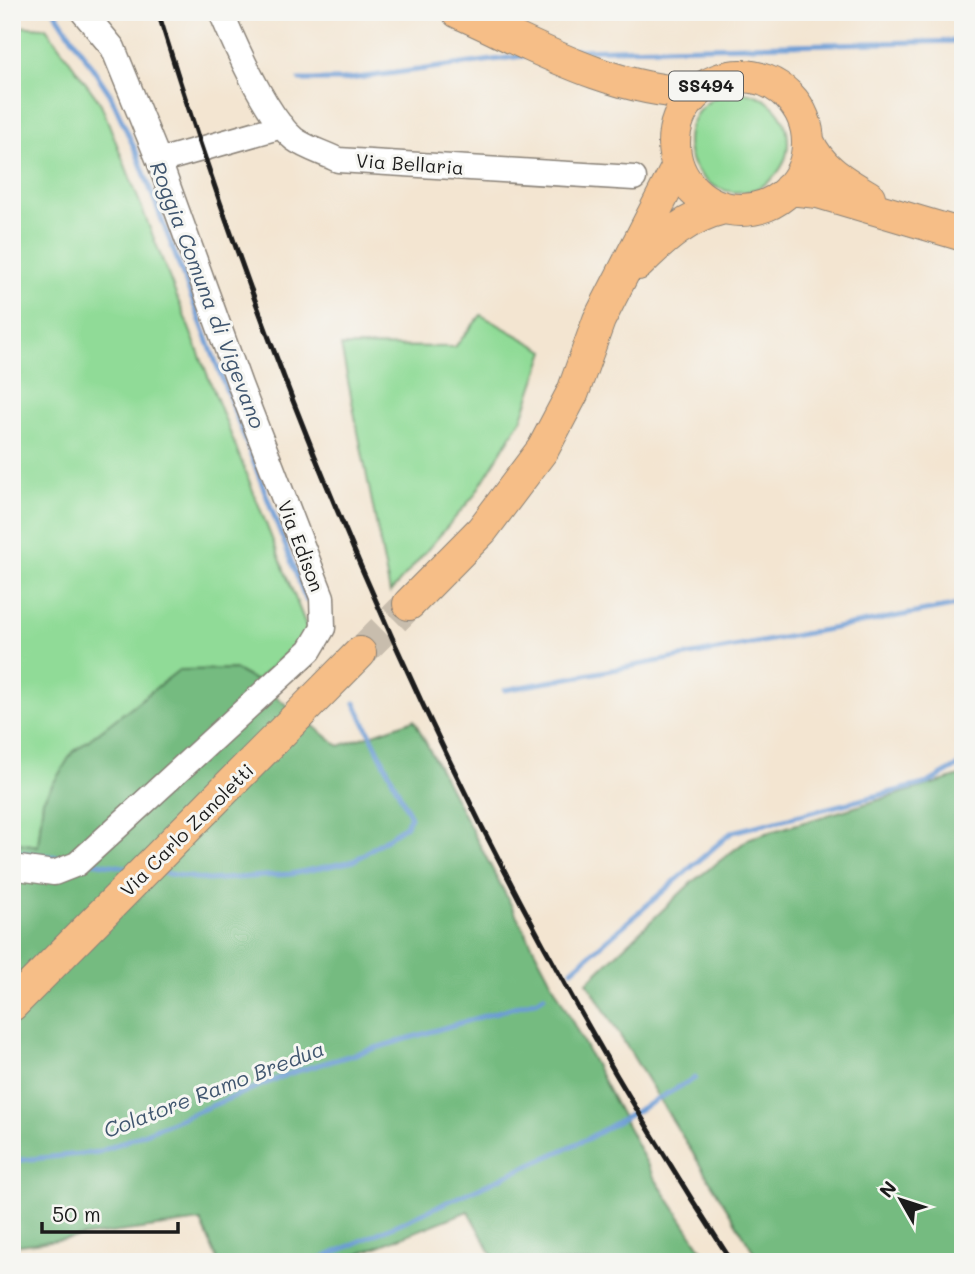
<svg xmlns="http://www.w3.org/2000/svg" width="975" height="1274" font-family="Mali,sans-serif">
	<rect width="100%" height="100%" fill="#f6f6f2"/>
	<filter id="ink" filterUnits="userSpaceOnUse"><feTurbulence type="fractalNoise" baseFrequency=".0143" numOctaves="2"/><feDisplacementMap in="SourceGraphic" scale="14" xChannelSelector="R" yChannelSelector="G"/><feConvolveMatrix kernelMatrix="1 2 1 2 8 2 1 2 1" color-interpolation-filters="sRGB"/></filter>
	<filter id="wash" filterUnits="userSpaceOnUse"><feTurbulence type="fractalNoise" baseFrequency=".00686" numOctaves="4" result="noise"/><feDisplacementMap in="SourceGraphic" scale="28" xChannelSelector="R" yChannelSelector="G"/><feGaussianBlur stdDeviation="1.57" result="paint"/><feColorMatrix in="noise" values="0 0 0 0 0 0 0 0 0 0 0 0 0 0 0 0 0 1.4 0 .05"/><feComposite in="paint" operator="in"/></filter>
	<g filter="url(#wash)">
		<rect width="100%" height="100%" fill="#f3e5d1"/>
		<path fill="#90db97" stroke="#567c5a" stroke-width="2" d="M 12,26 L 46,28 L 101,104 L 309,633 L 256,681 L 234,669 L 43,800 L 38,846 L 12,842 Z
			M688 142a50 50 0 1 1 100 0a50 50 0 1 1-100 0Z
			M 481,315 L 545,351 L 522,418 L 473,497 L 390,593 L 341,346 L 455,347 Z"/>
		<path fill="#74bb80" stroke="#486c4e" stroke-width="2" d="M 234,669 L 256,681 L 339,746 L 414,720 L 654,1177 L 710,1262 L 496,1262 L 468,1211 L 338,1262 L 218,1262 L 201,1221 L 12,1246 L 12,842 L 38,846 L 43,800 L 72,753 L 179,670 Z
			M 963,775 L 963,1262 L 760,1262 L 587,982 L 692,882 L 750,838 Z"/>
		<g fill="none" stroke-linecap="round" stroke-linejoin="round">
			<path stroke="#6c9cd5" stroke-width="5" d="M 55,12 L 110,94 L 137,154 L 306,600
				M 574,50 L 963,41
				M 300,80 L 342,80 L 523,56
				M 505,690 L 963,604
				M 12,852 L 65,858
				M 92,862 L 130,868
				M 157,872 L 208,880 L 291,874 L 354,861 L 405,826 L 411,817 L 355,703
				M 572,970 L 732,832 L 928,783 L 963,763
				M 12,1161 L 99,1152 L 291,1073 L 538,1000 L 544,996
				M 314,1262 L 587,1139 L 695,1078"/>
		</g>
	</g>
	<g filter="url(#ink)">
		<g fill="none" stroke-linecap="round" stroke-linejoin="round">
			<path stroke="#c8bdad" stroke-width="32" stroke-dasharray="32 16" stroke-linecap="butt" d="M 360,653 L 409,604"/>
			<defs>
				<path id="minor" d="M 83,12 L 113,48 L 159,161
					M 221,12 C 235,45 267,117 294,139 C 306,148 324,153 338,160 L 634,178
					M 12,867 L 54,873 L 77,864 L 310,650 L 323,628 L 322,597 L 240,385 L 159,161 L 282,126"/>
				<path id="major" d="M 458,12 C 534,46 611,91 696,93
					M674 143a67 67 0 1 1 134 0a67 67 0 1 1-134 0Z
					M 808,141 C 820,169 844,182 869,197
					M 789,189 L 818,192 L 963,235
					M 638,264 C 664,238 687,217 724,208
					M 409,604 L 482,530 L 543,449 L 573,392 L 599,320 L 678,166
					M 12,1005 L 360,653"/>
			</defs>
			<use href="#minor" stroke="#888076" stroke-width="27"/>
			<use href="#major" stroke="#888076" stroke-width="34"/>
			<use href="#minor" stroke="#fff" stroke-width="24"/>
			<use href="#major" stroke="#f6be87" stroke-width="32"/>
			<path stroke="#1c1c1c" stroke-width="5" d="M 158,12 C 293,451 480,877 732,1262"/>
		</g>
	</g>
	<g text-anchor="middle" stroke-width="6" stroke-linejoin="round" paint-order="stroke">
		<rect fill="#f6f6f2" stroke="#5d5d5c" stroke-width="2" x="669" y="71.5" width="74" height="29" rx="5"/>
		<g font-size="18" font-weight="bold" fill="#1c1c1c">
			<text x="706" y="92">SS494</text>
		</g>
		<g font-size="19" fill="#1c1c1c" stroke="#f6f6f2">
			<text transform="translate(410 164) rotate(4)" y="7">Via Bellaria</text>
			<text transform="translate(301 546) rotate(69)" y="7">Via Edison</text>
			<text transform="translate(187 830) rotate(-45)" y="7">Via Carlo Zanoletti</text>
		</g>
		<g font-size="21" font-style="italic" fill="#40566f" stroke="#f6f6f2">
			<text transform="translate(207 295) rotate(69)" y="7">Roggia Comuna di Vigevano</text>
			<text transform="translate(214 1090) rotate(-21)" y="7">Colatore Ramo Bredua</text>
		</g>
	</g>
	<rect width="975" height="1274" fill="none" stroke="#f6f6f2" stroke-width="42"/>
	<g transform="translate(901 1200) rotate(309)" stroke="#f6f6f2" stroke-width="5" paint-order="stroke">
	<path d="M0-5L12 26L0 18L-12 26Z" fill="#1c1c1c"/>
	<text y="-10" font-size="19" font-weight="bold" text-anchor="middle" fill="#1c1c1c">N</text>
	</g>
	<path d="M42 1222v10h136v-10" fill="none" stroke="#1c1c1c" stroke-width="3.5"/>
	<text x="52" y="1222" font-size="21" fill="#1c1c1c" stroke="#f6f6f2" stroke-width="5" paint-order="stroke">50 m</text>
</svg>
